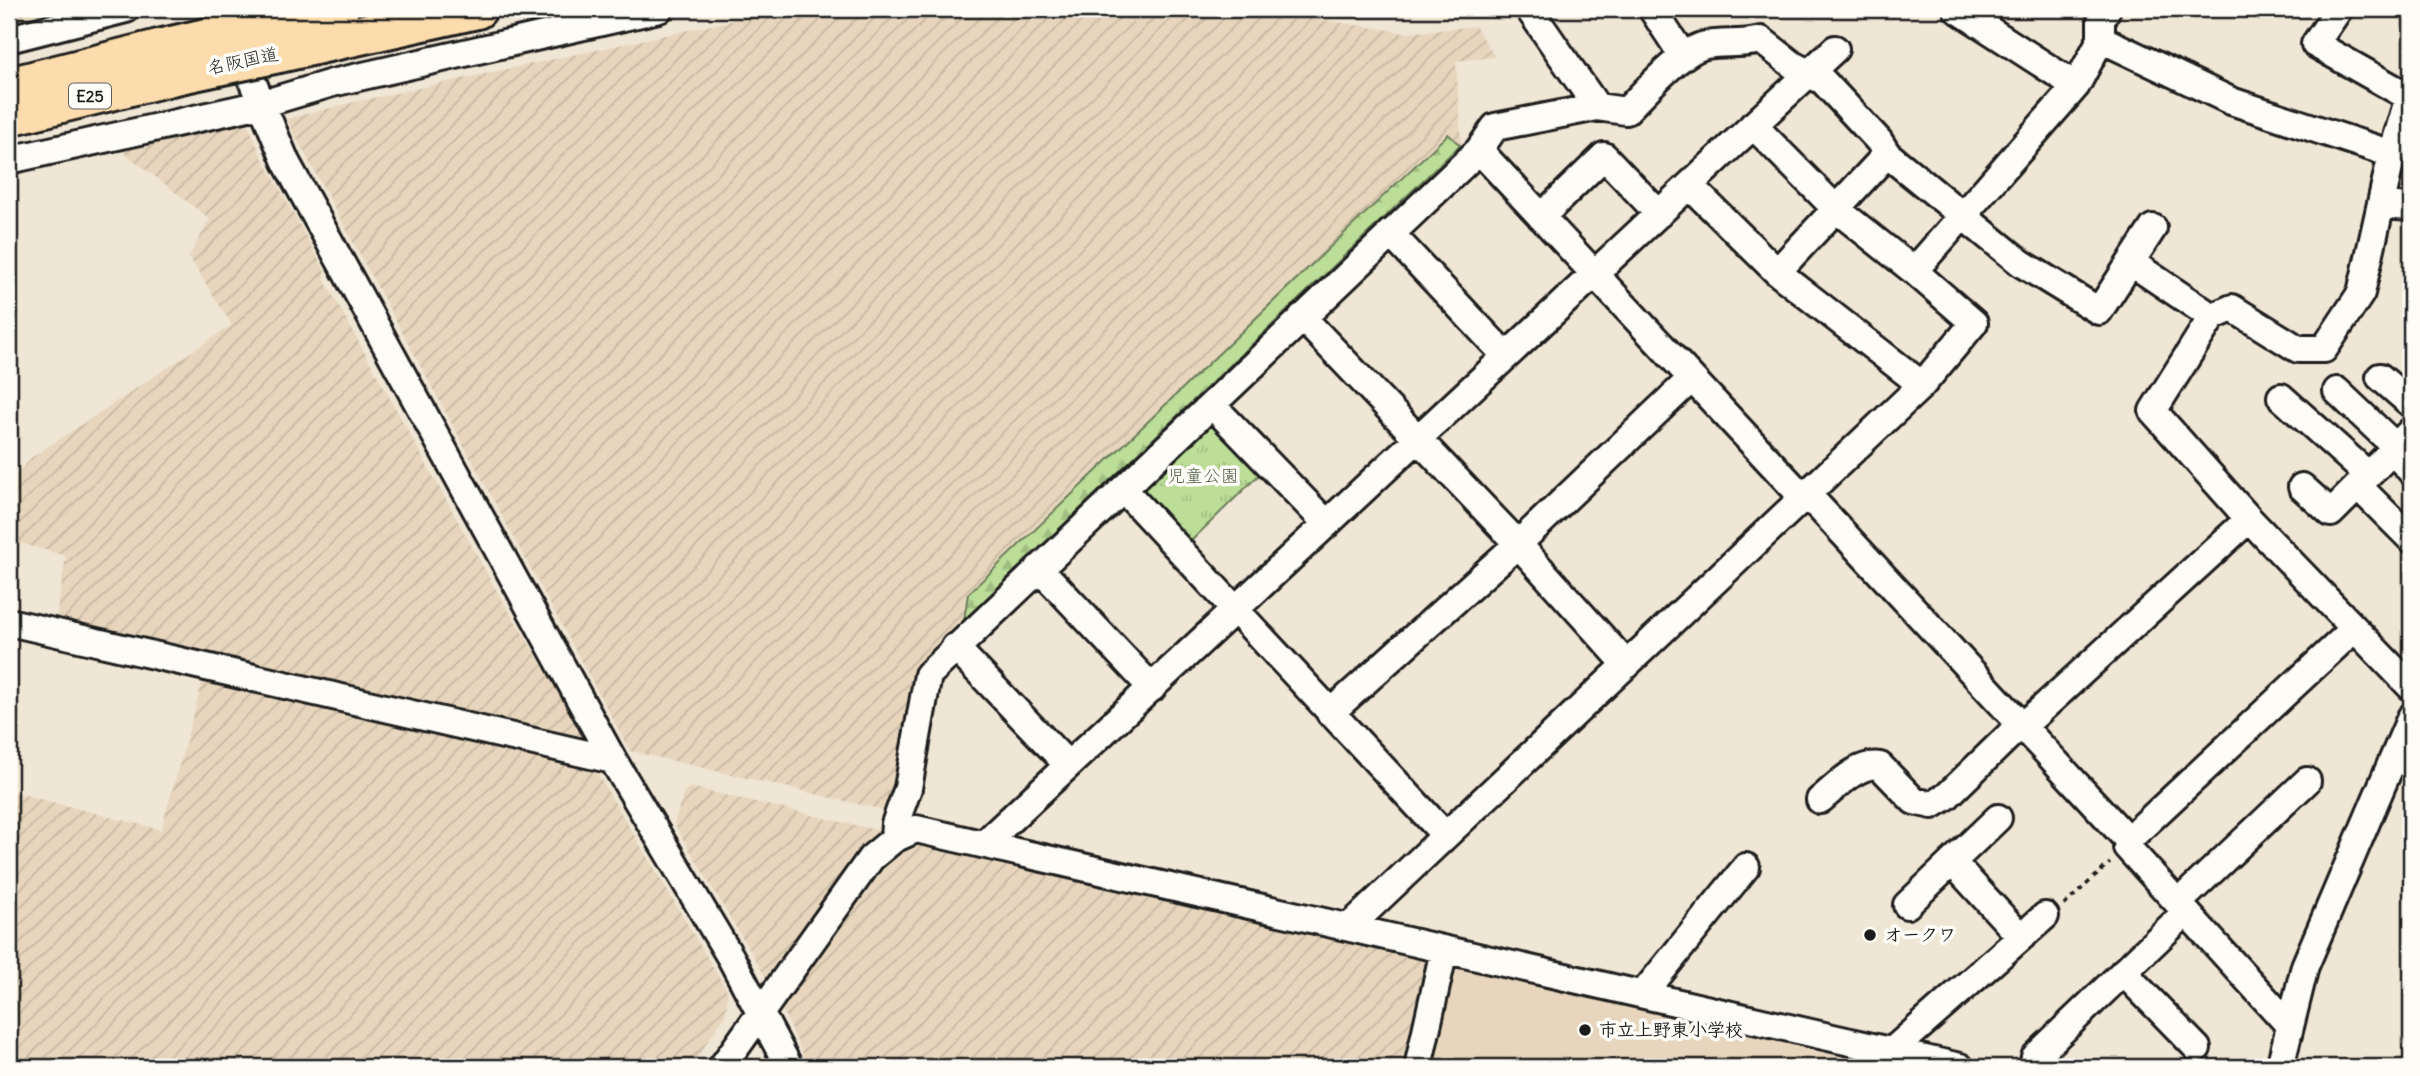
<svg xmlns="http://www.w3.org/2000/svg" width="2420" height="1076" viewBox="0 0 2420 1076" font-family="Delius,'Klee One',sans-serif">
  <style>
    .built { fill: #e7d6bd }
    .industrial { fill: url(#industrial-furrows) }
    .grass { fill: url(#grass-tufts); stroke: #6c7d5a; stroke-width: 2 }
    .forest { fill: url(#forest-firs); stroke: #6c7d5a; stroke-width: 2 }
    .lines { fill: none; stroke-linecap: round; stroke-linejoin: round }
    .minor-casing { stroke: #1c1c1c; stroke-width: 32 }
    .highway-casing { stroke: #1c1c1c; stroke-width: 44 }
    .path { stroke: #1c1c1c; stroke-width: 3.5; stroke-dasharray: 5 5; stroke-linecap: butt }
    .minor { stroke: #fdfcf7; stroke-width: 26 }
    .highway { stroke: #fcdcac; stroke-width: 38 }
    .highway-bridge-casing { stroke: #1c1c1c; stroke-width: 44; stroke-linecap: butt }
    .highway-bridge { stroke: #fcdcac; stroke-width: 38 }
    .poi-dot { fill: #1c1c1c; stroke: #fdfcf7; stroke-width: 2.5 }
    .labels { text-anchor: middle; stroke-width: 7; stroke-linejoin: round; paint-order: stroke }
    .shield { fill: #fdfcf7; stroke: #605f5e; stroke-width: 2 }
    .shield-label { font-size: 16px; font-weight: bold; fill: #1c1c1c }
    .street-label { font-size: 18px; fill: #1c1c1c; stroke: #fdfcf7 }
    .park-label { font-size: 18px; fill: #546047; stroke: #fdfcf7 }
    .poi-label { font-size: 18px; font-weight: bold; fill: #1c1c1c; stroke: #fdfcf7; text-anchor: start }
  </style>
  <defs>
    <pattern id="industrial-furrows" width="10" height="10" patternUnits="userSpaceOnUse" patternTransform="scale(1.75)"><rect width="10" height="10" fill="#e7d6bd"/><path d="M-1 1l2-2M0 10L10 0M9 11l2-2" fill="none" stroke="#c6b7a2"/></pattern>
    <pattern id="grass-tufts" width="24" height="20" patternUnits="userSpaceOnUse" patternTransform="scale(1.75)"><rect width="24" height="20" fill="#bcde98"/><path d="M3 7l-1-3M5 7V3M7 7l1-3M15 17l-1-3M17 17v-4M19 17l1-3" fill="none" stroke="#a1be82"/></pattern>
    <pattern id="forest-firs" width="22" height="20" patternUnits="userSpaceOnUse" patternTransform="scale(1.75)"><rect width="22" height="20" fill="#bcde98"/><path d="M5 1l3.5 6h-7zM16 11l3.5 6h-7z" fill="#a1be82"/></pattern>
  </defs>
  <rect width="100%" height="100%" fill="#f0e6d5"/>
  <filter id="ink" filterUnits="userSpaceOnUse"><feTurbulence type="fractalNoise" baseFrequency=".0143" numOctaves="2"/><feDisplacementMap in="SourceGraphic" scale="14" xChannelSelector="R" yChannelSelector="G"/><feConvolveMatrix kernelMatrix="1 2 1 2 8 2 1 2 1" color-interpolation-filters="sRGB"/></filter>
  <g filter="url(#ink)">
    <path class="built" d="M 1456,966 L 1897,1067 L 1428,1067 L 1448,974 Z"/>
    <path class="industrial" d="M 9,9 L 75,9 L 9,25 Z
      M 786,9 L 1252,9 L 1408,33 L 1475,26 L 1495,57 L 1456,61 L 1462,152 L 922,671 L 892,812 L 630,751 L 286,119 L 355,102 Z
      M 246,119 L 261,155 L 324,269 L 325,281 L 495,588 L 588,740 L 586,745 L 56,622 L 66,556 L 9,540 L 9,484 L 31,458 L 232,325 L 189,257 L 210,219 L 115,146 Z
      M 205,673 L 591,763 L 728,992 L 726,1014 L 691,1067 L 9,1067 L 9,791 L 161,830 Z
      M 690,787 L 1431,958 L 1407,1067 L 809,1067 L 770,984 L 674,824 L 684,792 Z"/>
    <path class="grass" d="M 1206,419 L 1266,468 L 1187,545 L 1138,493 Z"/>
    <path class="forest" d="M 1448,134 L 1460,145 L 964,620 L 968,594 Z"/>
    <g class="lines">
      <defs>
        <path id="minor" d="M 222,9 L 286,162 L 613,760 L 731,958 L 789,1067
          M 1529,9 L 1597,107
          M 1652,9 L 1683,56
          M 1957,9 L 2076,86
          M 2339,9 L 2315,44 L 2409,97 L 2392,154
          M 9,39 L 126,9
          M 2101,39 L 2101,19 L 2107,9
          M 1753,125 L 1836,209 L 1914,271
          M 1479,150 L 1798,492 L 1818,506 L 2128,840 L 2127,847 L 2289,1025
          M 9,160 L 262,104 L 332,83 L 659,9
          M 1690,186 L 1777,272 L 1922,385
          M 2382,205 L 2411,207
          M 1541,217 L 1604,156 L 1659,214
          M 1390,233 L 1506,356
          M 2132,263 L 2212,317 L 2153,411 L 2249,519 L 2411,687
          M 1777,272 L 1887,154
          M 1302,317 L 1518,544 L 1627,665
          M 2380,377 L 2411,404
          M 2337,391 L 2396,447
          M 2281,397 L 2367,474
          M 1212,405 L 1327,524
          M 2393,451 L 2411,471
          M 2358,486 L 2411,431
          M 2302,487 L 2331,513 L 2358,486 L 2411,539
          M 1123,489 L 1445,835
          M 1039,568 L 1152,688
          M 9,622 L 613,760
          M 955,647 L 1068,765
          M 1330,713 L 1518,544 L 1691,379
          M 2022,727 L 2249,519
          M 1820,800 C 1836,787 1858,762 1880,766 L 1914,801 L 1932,805 L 1947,796 L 2020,725
          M 894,839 L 895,824 L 908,788 L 928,675 L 1479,150 L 1495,127 L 1597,107 L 1626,111 C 1645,92 1681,50 1706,45 C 1724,42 1742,45 1761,40 L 1793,65 L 1823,81 L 1879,141 L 1887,154 L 2021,263 L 2099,311 L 2153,228
          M 2128,840 L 2354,629
          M 985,843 L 1835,49
          M 1952,862 L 2021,937
          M 2178,903 L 2307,781
          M 1907,905 L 1998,818
          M 1349,927 L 1922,385 L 1974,323 L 1914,271 L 2076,86 L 2101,39 L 2231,101 L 2392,154 L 2361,293 L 2324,349 L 2298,349 L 2232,308 L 2212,317
          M 2123,972 L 2197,1048
          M 1643,994 L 1746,867
          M 1891,1052 L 2045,916
          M 722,1067 L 871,858 L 894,839 L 916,829 L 1960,1067
          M 1418,1067 L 1444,950
          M 2033,1067 L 2035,1057 L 2184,914
          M 2280,1067 L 2305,966 L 2411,717"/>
        <path id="highway" d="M 266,24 L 339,9
          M 279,53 L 477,9
          M 9,87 L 159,49
          M 9,116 L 171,76"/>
      </defs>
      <use href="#minor" class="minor-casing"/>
      <use href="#highway" class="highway-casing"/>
      <path class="path" d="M 2064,905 L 2110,863"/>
      <use href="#minor" class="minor"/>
      <use href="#highway" class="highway"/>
      <defs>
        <path id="highway-bridge" d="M 159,49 L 266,24
          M 171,76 L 279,53"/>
      </defs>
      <use href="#highway-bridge" class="highway-bridge-casing"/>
      <use href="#highway-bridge" class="highway-bridge"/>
    </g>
  </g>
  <g class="poi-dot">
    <circle cx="1870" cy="935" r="7"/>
    <circle cx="1585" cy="1030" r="7"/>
  </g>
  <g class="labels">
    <rect class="shield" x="69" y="83.5" width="42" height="25" rx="5"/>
    <g class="shield-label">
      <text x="90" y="102">E25</text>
    </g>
    <g class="street-label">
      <text transform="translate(243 61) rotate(-12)" y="6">名阪国道</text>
    </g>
    <g class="park-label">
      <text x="1203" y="482">児童公園</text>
    </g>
    <g class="poi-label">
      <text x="1884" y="941">オークワ</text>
      <text x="1599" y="1036">市立上野東小学校</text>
    </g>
  </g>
  <rect width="2420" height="1076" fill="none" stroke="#fdfcf7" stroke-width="35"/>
  <rect x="18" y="18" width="2385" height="1041" fill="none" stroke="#1c1c1c" stroke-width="2.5" filter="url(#ink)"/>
</svg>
